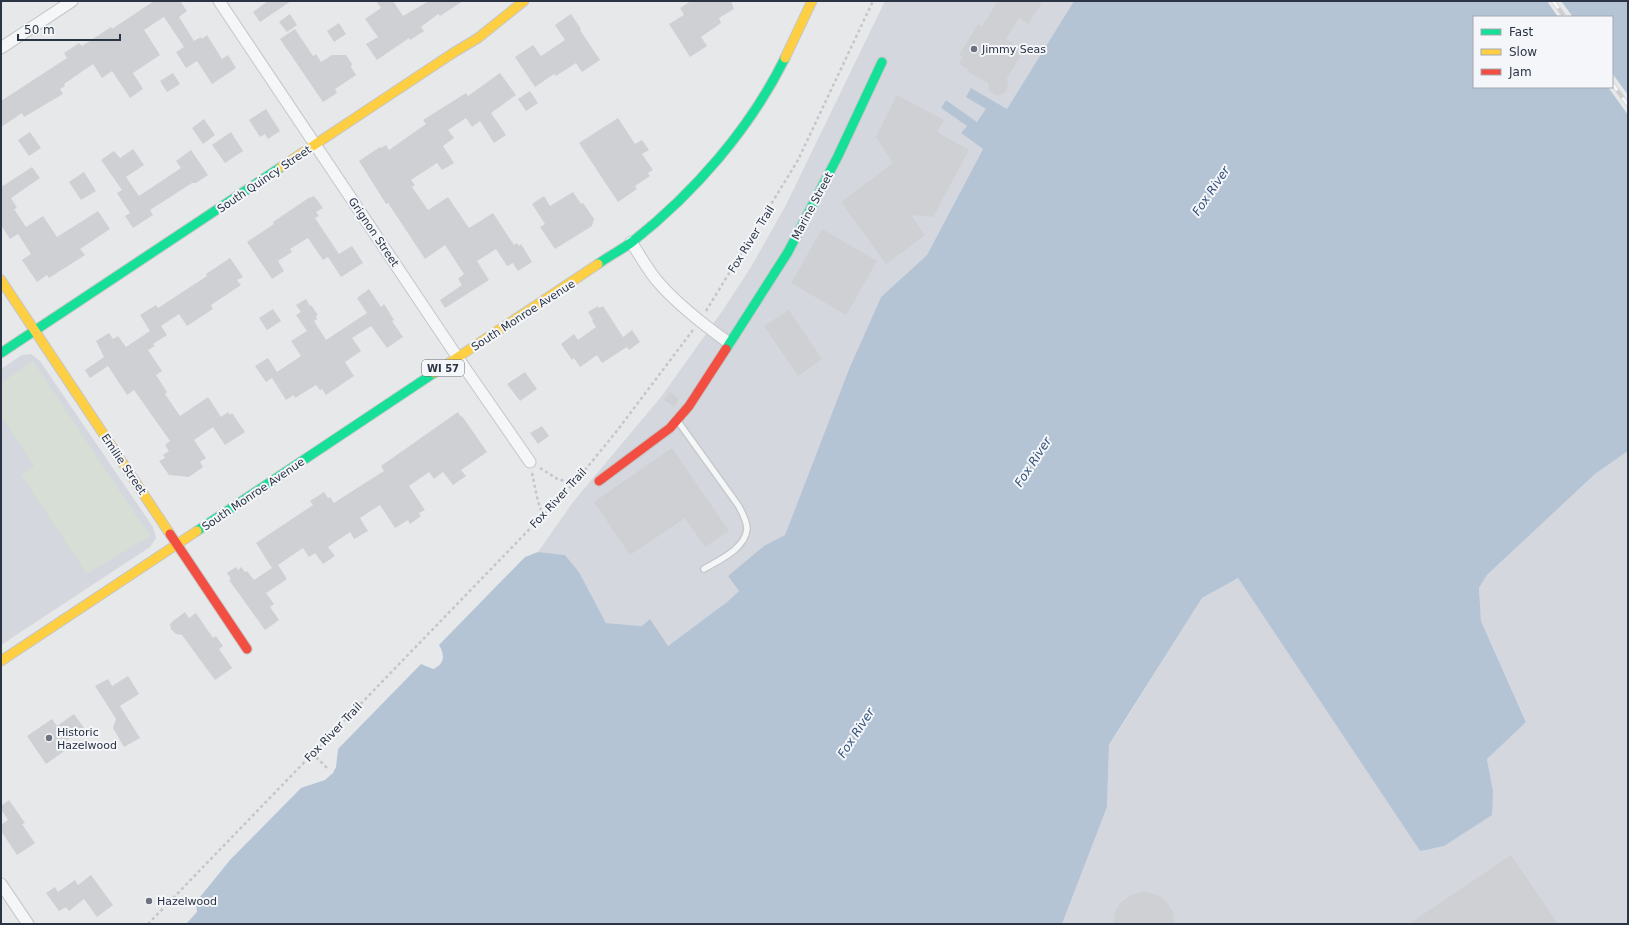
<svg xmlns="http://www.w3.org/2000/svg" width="1629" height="925" viewBox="0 0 1629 925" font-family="'DejaVu Sans',sans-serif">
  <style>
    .built { fill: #d4d7dd }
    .green { fill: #d6ded6 }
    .water { fill: #b4c4d5; fill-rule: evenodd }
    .pier { fill: #e6e8ea }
    .building { fill: #ced0d3 }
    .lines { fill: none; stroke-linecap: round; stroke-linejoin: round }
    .lane-casing { stroke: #c4c6c8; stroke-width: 8 }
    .street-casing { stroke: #c4c6c8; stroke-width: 13 }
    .fast-casing { stroke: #c4c6c8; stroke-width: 11 }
    .slow-casing { stroke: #c4c6c8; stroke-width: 11 }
    .jam-casing { stroke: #c4c6c8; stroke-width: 11 }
    .path { stroke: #c5c6ca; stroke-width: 2.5; stroke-dasharray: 3 3; stroke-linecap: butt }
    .lane { stroke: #f5f6f7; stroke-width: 5.5 }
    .street { stroke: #f5f6f7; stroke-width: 11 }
    .fast { stroke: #16e098; stroke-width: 9 }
    .slow { stroke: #ffcf43; stroke-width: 9 }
    .jam { stroke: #f24e42; stroke-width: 9 }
    .rail-casing { stroke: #cecfd2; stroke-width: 4.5 }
    .rail { stroke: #f4f6f9; stroke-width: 3; stroke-dasharray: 9; stroke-linecap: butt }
    .poi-dot { fill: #6c737f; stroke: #f4f6f9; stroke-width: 1.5 }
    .labels { text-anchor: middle; stroke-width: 4; stroke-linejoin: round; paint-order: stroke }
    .shield { fill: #f4f6f9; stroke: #676e7b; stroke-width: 1 }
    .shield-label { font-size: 10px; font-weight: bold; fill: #2b3445 }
    .poi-label { font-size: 11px; fill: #2b3445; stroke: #f4f6f9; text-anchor: start }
    .street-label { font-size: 11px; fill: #2b3445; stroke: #f4f6f9 }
    .water-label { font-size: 12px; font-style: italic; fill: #34527a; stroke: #f4f6f9 }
  </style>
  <rect width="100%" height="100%" fill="#e6e8ea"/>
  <path class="built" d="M 885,1 L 1074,1 L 1007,110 L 971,88 L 987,109 L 977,122 L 946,100 L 941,108 L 967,126 L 961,133 L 983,149 L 927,255 L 881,297 L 849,369 L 785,535 L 728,576 L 739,591 L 727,602 L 668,646 L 642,626 L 606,623 L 579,572 L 565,555 L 538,552 L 573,502 L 661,397 L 723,310 L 751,267 L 786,205 Z
    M 31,354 L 40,361 L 153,527 L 156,538 L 150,547 L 1,645 L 1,369 L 22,355 Z
    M 1628,451 L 1628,924 L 1062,924 L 1107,807 L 1109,746 L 1202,598 L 1238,578 L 1420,851 L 1493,791 L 1487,759 L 1526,721 L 1481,621 L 1479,588 L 1487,575 L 1595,474 Z"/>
  <path class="green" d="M 33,361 L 150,536 L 87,574 L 21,475 L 34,466 L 3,419 L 1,419 L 1,383 Z"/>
  <path class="water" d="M 1074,1 L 1628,1 L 1628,451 L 1595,474 L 1487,575 L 1479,588 L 1481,621 L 1526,722 L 1487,759 L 1493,791 L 1492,815 L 1444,846 L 1420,851 L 1238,578 L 1202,598 L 1109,745 L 1107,807 L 1062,924 L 186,924 L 197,912 L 196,902 L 230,860 L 301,788 L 325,780 L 333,773 L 336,767 L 338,749 L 421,664 L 433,669 C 445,664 445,655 439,645 L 525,557 L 538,552 L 565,555 L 579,572 L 606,623 L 642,626 L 650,619 L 668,646 L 727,602 L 739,591 L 728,576 L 764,546 L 785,535 L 849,369 L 881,297 L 927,255 L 983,149 L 961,133 L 967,126 L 941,108 L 946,100 L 977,122 L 986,109 L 966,97 L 971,88 L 1007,109 ZM 1474,17 L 1612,17 L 1612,87 L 1474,87 Z"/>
  <path class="pier" d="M 1547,1 L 1561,1 L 1573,17 L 1558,17 Z
    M 1612,73 L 1628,95 L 1628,115 L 1608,87 L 1612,87 Z"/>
  <path class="building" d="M 154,1 L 180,1 L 187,11 L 179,17 L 194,41 L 201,37 L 202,39 L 207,35 L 222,59 L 228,55 L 236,68 L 212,84 L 197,61 L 186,68 L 176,52 L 184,47 L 164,17 L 144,30 L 160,55 L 133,73 L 143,89 L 130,98 L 112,71 L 102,78 L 93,64 L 64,84 L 65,86 L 60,89 L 63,94 L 24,117 L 22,113 L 1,127 L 1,101 L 67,58 L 64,53 L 79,43 L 82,46 L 111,27 L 112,29 Z
    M 268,1 L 291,1 L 260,22 L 253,12 Z
    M 376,1 L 393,1 L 403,16 L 429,1 L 463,1 L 440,16 L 438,14 L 421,27 L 424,31 L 410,40 L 409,38 L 377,60 L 366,44 L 378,37 L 365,19 L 381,8 Z
    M 691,1 L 731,1 L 734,9 L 719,18 L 721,23 L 701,37 L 707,46 L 690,57 L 669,24 L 684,15 L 680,8 Z
    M 998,1 L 1043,1 L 1028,24 L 1019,18 L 1006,39 L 1024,50 L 1007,78 L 1008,87 L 1004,94 L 996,95 L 989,91 L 988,83 L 967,71 L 968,69 L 959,64 L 963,57 L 959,55 L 978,24 L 982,26 Z
    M 290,14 L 297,25 L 287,32 L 279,22 Z
    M 571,14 L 581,29 L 580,30 L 600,60 L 582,72 L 576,63 L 556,76 L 554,74 L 535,87 L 515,57 L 533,45 L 541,56 L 565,40 L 555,25 Z
    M 339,23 L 346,34 L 334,42 L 327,31 Z
    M 295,29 L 313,56 L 316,54 L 321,62 L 332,55 L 346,55 L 352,64 L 351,67 L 356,75 L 335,89 L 337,93 L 323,102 L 280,39 Z
    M 173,73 L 180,84 L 167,92 L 160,81 Z
    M 500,73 L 516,95 L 491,113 L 506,135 L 494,143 L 480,121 L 472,127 L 466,118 L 448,130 L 454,138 L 443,146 L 454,163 L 442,170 L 437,163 L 411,180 L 415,185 L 412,187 L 428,210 L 448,197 L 469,228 L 493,213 L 514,245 L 517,243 L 519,246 L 521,244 L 532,262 L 518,271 L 513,263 L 507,266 L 496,249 L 477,261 L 489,280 L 445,308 L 440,300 L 462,285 L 458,279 L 464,274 L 445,245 L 425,259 L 388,203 L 386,204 L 359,161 L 380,147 L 381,148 L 386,145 L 389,150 L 426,124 L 423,120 L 466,93 L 468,96 Z
    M 530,91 L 538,103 L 526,111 L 518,99 Z
    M 897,95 L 944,120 L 937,132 L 969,150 L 933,217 L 911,215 L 925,235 L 886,264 L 841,202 L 893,163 L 876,137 Z
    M 266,109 L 280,131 L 268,139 L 265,134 L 260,137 L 249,120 Z
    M 618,118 L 635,144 L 642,140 L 649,150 L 642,154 L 653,170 L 648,173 L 650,176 L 635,186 L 637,189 L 618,202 L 579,143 Z
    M 204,119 L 215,135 L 203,144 L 192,128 Z
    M 30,132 L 41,148 L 29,156 L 18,140 Z
    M 231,132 L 243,151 L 225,163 L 212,145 Z
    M 133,149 L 144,165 L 126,177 L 139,196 L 181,168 L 176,161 L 191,150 L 208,175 L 196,183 L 192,183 L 150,210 L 153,215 L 133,228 L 125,216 L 130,213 L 117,193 L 122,190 L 101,160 L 114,151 L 120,158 Z
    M 32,167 L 40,178 L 11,198 L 17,208 L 14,209 L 26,227 L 43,216 L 57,237 L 98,211 L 110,229 L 80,249 L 85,255 L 49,278 L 47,275 L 37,282 L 22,260 L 31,254 L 18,234 L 10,239 L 1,225 L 1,183 L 3,186 Z
    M 84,172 L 96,191 L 81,200 L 69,182 Z
    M 573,192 L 581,204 L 583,203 L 594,219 L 592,226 L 555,249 L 540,227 L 545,224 L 532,204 L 544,196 L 550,206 Z
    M 314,196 L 323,208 L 316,212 L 319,216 L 315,218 L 339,254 L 352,246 L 363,263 L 341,277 L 328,257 L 323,260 L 308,238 L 290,249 L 292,252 L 278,261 L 284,271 L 272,279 L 247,242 L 274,224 L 273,222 L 310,197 L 310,198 Z
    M 822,229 L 877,261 L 846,315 L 791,283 Z
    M 230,258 L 243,277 L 237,280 L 241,285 L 211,305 L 213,309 L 187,326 L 179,314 L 161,326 L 167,335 L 153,344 L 155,346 L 148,350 L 162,371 L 156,375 L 167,392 L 165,394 L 180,416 L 208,397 L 221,417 L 228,412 L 230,415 L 232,413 L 245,432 L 225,445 L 213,427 L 194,440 L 206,458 L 200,462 L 203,467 L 189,477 L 169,475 L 159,461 L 165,458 L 163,455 L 169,451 L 165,445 L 170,441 L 134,390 L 127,395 L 108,366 L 90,378 L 85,370 L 104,357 L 96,341 L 109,333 L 113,339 L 118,336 L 126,347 L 150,331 L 140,315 L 156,305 L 158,308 L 207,276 L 206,274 Z
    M 369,289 L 381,307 L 384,304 L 394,320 L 392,321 L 403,337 L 387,348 L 371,326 L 352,338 L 361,351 L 345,362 L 354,376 L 326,395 L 322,389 L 320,390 L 316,385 L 295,398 L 294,395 L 286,400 L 272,378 L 266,382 L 255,366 L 268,358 L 277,372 L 301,356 L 291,341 L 307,331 L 296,315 L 301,312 L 296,305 L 306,299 L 310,306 L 311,305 L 318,315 L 316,316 L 317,319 L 314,321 L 326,340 L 367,313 L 357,298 Z
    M 598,306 L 599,308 L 603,306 L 623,337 L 632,330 L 640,342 L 629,350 L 627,347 L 602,363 L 597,355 L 580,367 L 574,358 L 572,360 L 561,344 L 574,334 L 578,340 L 596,327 L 592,321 L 593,320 L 588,312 Z
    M 273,309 L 281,321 L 267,330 L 259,318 Z
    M 789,310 L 822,359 L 798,376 L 764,326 Z
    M 525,372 L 537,389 L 520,401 L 507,384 Z
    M 670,392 L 679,399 L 674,407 L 664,400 Z
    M 458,412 L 461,417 L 462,416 L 487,452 L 461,470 L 466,476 L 453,485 L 443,472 L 434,479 L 429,472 L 409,486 L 425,510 L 419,513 L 421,516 L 410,524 L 408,520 L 395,528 L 380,505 L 360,518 L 368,531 L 354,539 L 350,532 L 328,547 L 335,556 L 323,564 L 315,553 L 309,557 L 303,548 L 278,565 L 287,579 L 266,593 L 274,604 L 270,607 L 279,620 L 265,630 L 229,580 L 231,579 L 227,573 L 236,567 L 238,570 L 241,567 L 245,572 L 247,571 L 254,580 L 272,568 L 256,543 L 313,505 L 310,501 L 324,492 L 328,498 L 330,497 L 334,503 L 354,490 L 384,471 L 381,466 Z
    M 542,426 L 549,436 L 538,444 L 530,433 Z
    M 672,448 L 729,531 L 705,547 L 685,518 L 630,555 L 594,502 Z
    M 185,612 L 189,618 L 196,613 L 213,638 L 216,636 L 223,646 L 219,649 L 232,668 L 215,680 L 182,635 L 176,634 L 171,629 L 170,624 L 173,621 Z
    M 128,676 L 139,694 L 120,706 L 140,738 L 124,747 L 113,728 L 116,719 L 95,686 L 108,679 L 112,686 Z
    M 74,714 L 84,728 L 66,741 L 70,747 L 46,764 L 27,736 L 52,719 L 57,726 Z
    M 9,800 L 25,823 L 22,824 L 35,843 L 17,855 L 1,831 L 1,825 L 8,820 L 1,809 L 1,806 Z
    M 1511,855 L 1558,924 L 1409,924 Z
    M 91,875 L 113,905 L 97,917 L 84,899 L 69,911 L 66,907 L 59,911 L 46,893 L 55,887 L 58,892 L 75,880 L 78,885 Z
    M 1144,892 L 1157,895 L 1166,901 L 1173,912 L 1175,924 L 1113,924 L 1115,912 L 1120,903 L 1131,895 Z"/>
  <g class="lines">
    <defs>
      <path id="lane" d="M 677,420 L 738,505 C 742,512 747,521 747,529 C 745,549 719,560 704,569"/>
      <path id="street" d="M 219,1 L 458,358 L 530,462
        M 1,48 L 72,1
        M 631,242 C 640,255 648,271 659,283 C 679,306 704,325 729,343
        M 1,884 L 28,924"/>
      <path id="fast" d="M 598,264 C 609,256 621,250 632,242 C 694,193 750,129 785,58
        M 726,349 L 788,252 L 838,156 L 882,62
        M 1,353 L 281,167
        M 197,531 L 434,373"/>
      <path id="slow" d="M 785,58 L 812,1
        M 281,167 L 453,53 L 478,38 L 524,1
        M 1,280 L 170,534
        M 434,373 L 598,264
        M 1,661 L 197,531"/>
      <path id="jam" d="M 599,481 L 670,428 L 689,406 L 726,349
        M 170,534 L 247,649"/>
    </defs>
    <use href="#lane" class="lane-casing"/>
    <use href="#street" class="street-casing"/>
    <use href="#fast" class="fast-casing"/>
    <use href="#slow" class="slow-casing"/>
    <use href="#jam" class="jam-casing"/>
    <path class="path" d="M 706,311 L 798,160 L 873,1
      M 540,468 L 559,480 L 575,481
      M 532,473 L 538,502 L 543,515
      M 312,753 L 328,769
      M 148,924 L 576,481 L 616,432 L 693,330"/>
    <use href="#lane" class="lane"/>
    <use href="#street" class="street"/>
    <use href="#fast" class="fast"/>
    <use href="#slow" class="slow"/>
    <use href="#jam" class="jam"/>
    <defs>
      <path id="rail" d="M 1553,1 L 1565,17
        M 1612,83 L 1628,105"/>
    </defs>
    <use href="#rail" class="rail-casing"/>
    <use href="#rail" class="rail"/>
  </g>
  <g class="poi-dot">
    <circle cx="974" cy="49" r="4"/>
    <circle cx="49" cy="738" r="4"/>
    <circle cx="149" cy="901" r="4"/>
  </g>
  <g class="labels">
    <rect class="shield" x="422" y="360" width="42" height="16" rx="3"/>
    <g class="shield-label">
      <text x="443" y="372">WI 57</text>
    </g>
    <g class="poi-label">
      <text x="982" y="53">Jimmy Seas</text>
      <text x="57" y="736">Historic<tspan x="57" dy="13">Hazelwood</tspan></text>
      <text x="157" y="905">Hazelwood</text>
    </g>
    <g class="street-label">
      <text transform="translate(264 179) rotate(-34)" y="4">South Quincy Street</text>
      <text transform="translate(812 206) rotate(-62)" y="4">Marine Street</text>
      <text transform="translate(374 232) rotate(56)" y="4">Grignon Street</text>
      <text transform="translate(751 239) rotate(-58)" y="4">Fox River Trail</text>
      <text transform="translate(523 315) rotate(-33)" y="4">South Monroe Avenue</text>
      <text transform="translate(124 464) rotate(56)" y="4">Emilie Street</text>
      <text transform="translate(253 494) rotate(-34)" y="4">South Monroe Avenue</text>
      <text transform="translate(558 498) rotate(-47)" y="4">Fox River Trail</text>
      <text transform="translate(333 732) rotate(-46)" y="4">Fox River Trail</text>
    </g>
    <g class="water-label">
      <text transform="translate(1211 191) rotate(-56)" y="4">Fox River</text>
      <text transform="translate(1033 462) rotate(-57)" y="4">Fox River</text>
      <text transform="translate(856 733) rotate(-57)" y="4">Fox River</text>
    </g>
  </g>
  <rect width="1629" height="925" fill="none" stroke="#2b3445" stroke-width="4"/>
  <rect x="1473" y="16" width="140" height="72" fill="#f4f6f9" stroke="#a4a8b1"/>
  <rect x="1481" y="29" width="20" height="6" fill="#16e098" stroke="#a4a8b1"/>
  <text x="1509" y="36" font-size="12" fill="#2b3445">Fast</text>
  <rect x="1481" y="49" width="20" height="6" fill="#ffcf43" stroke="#a4a8b1"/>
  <text x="1509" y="56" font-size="12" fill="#2b3445">Slow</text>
  <rect x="1481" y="69" width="20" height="6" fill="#f24e42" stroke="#a4a8b1"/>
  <text x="1509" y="76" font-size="12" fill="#2b3445">Jam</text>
  <path d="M18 34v6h102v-6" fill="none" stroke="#2b3445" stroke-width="2"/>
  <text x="24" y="34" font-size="12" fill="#2b3445" stroke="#f4f6f9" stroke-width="3" paint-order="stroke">50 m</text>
</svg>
